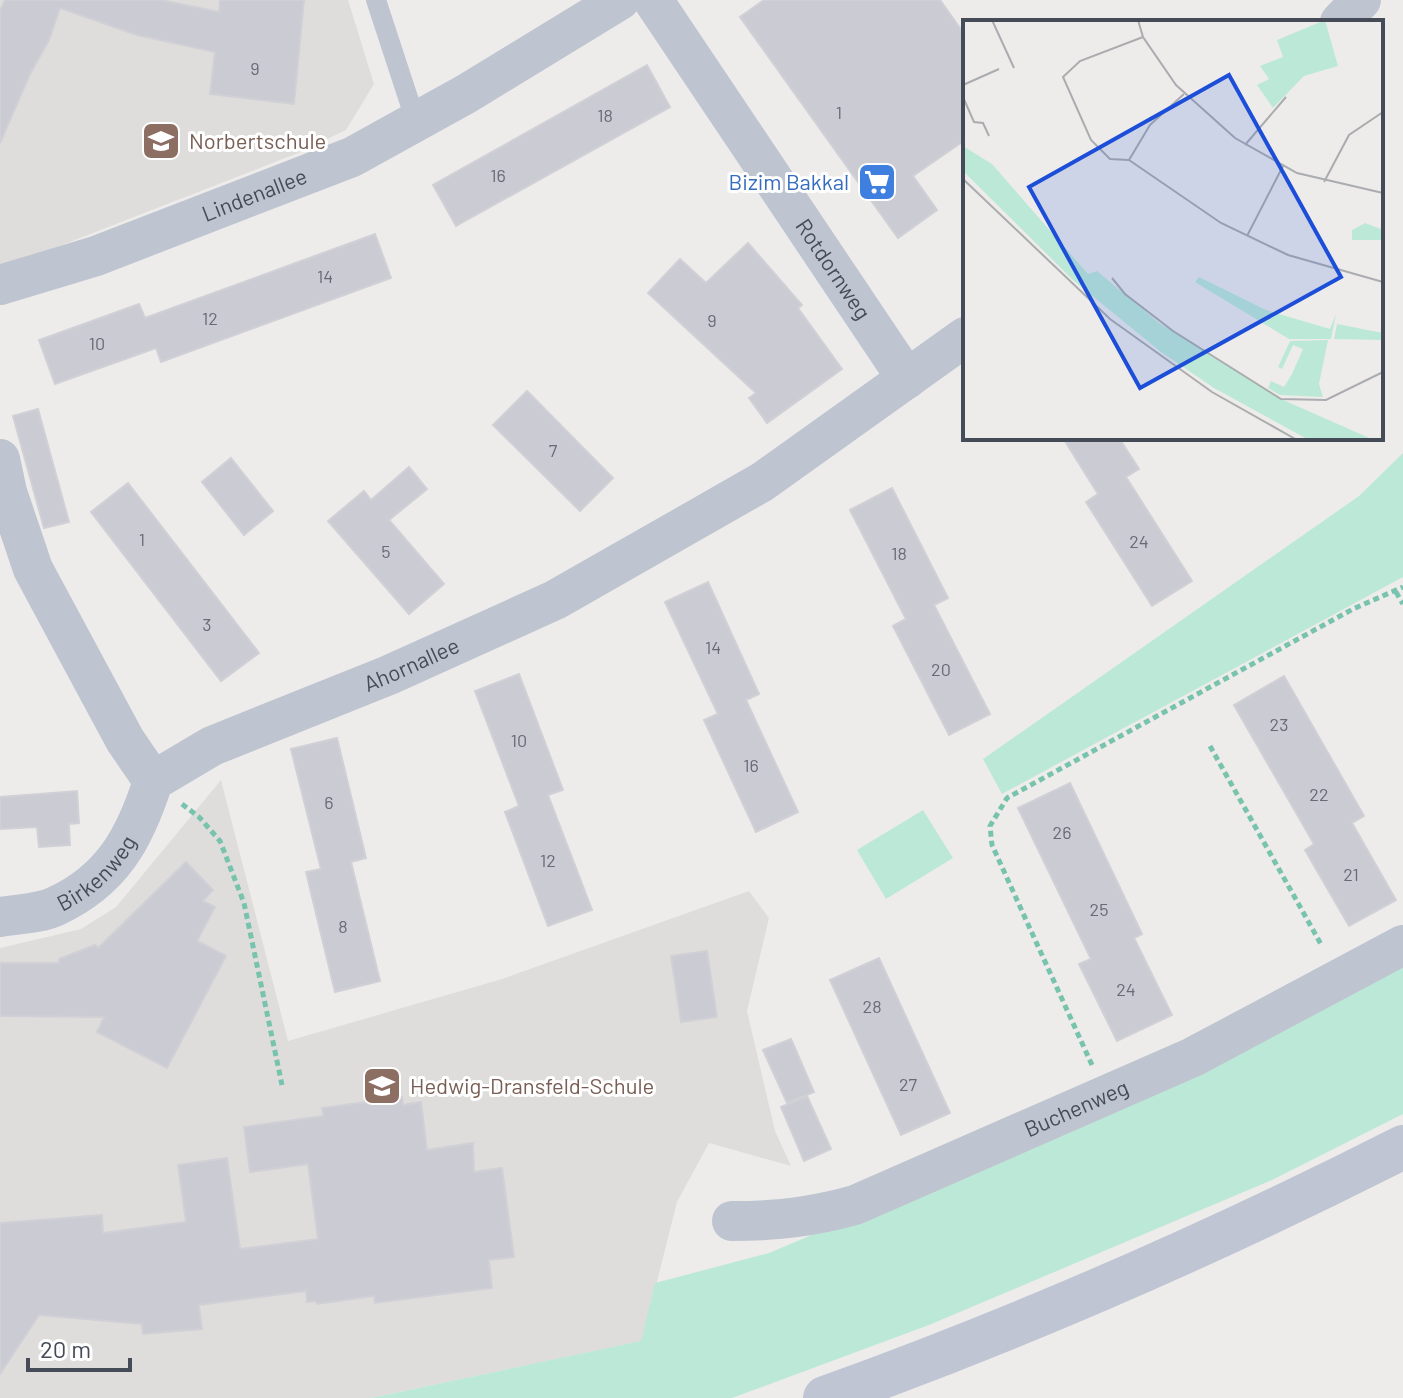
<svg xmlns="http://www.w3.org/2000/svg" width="1403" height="1398" viewBox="0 0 1403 1398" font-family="Barlow,sans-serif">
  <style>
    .education { fill: #dfdddc }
    .green { fill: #bce9d7 }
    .building { fill: #cbccd3; stroke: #d0d0d6; stroke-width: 2 }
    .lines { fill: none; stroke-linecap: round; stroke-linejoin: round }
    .path { stroke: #78c3ad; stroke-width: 5; stroke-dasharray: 6 4; stroke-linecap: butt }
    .service { stroke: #bfc5d0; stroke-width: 20 }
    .minor { stroke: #bfc5d0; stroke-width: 40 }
    .secondary { stroke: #bfc5d3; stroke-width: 44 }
    .labels { text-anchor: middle; stroke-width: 6; stroke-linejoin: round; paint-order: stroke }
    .number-label { font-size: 18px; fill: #666b76 }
    .education-label { font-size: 22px; fill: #785e54; stroke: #fff; text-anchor: start }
    .shop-label { font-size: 22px; fill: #366cbe; stroke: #fff; text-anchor: end }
    .street-label { font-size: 22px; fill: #454b57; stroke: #fff }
    .inset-road { fill: none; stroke: #aaacb0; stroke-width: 2 }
    .view { fill: #1d4ed8; fill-opacity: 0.15; stroke: #1d4ed8; stroke-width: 4 }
    .inset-edge { fill: none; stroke: #454b57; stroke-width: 4 }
  </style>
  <rect width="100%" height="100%" fill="#eeeceb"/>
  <path class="education" d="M 0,0 L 348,0 L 374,84 L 346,130 L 298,153 L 21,261 L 0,267 Z
    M 221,780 L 288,1041 L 502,979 L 749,891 L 769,918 L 747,1011 L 775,1131 L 791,1166 L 709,1143 L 677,1202 L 642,1341 L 371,1398 L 0,1398 L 0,948 L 81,929 L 116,907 Z"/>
  <path class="green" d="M 1403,453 L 1403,577 L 1002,794 L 983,759 L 1359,496 Z
    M 923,810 L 953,858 L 886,899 L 857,850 Z
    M 1403,945 L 1403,1114 L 1272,1180 L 929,1325 L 732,1398 L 371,1398 L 641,1341 L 655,1283 L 769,1253 L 1114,1107 Z"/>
  <path class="building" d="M 5,0 L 161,0 L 219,12 L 220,0 L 304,0 L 294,104 L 210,94 L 215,52 L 137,35 L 60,8 L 49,40 L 30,74 L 0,143 L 0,11 Z
    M 764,0 L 940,0 L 965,35 L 965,140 L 913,176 L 937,210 L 898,238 L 740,17 Z
    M 647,65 L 670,107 L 456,226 L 433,185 Z
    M 375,234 L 391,278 L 161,362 L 156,348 L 55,384 L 39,340 L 139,304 L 145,318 Z
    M 748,243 L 802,305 L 798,308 L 842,369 L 767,423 L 749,398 L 756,393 L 648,293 L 680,259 L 706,283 Z
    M 527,391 L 613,478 L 580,511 L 493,425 Z
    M 38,409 L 69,522 L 44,528 L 13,416 Z
    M 1063,438 L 1119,438 L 1139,469 L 1126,477 L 1192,581 L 1152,606 L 1086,502 L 1098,494 Z
    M 231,458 L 273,511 L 244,535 L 202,482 Z
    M 409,467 L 427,489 L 389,520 L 444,584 L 409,614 L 328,521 L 364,491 L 371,500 Z
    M 128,483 L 259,653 L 221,681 L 91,512 Z
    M 892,488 L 948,598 L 934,605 L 990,714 L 949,735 L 893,626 L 906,619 L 850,510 Z
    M 708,582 L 759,694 L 746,700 L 798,812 L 756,832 L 704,720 L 718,714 L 665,602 Z
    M 519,674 L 563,790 L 548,795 L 592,910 L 548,926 L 505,812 L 519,806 L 475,691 Z
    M 1284,676 L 1364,816 L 1352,823 L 1396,900 L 1349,926 L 1305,850 L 1314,844 L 1234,705 Z
    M 337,738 L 366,858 L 351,862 L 380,981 L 335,992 L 306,872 L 321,869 L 291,749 Z
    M 1070,783 L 1142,934 L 1134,938 L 1172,1015 L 1117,1041 L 1079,964 L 1091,959 L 1018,808 Z
    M 77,791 L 79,823 L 69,824 L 70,845 L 39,847 L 37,827 L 0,829 L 0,797 Z
    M 186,862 L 213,890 L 203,901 L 215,907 L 197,941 L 226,956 L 167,1068 L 97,1032 L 104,1017 L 0,1016 L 0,963 L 59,963 L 59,959 L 95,945 L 98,948 Z
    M 707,951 L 717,1017 L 681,1022 L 671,956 Z
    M 879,958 L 950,1113 L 901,1135 L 830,980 Z
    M 791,1039 L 814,1092 L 787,1103 L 763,1050 Z
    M 807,1096 L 831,1149 L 804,1161 L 781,1107 Z
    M 402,1097 L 403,1105 L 421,1102 L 427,1150 L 473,1143 L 474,1172 L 502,1168 L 514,1257 L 489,1260 L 492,1288 L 375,1303 L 374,1296 L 317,1304 L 316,1301 L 307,1302 L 306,1291 L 199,1305 L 202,1329 L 143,1334 L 142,1324 L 39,1315 L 0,1374 L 0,1223 L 102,1215 L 103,1233 L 186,1222 L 178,1165 L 227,1158 L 240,1249 L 318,1239 L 308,1164 L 250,1172 L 244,1127 L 323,1116 L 322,1108 Z"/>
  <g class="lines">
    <path class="path" d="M 1396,592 L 1403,604
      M 1210,746 L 1322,946
      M 182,804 L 199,817 L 220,841 L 244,903 L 282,1085
      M 1092,1065 L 992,845 L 990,826 L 1007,798 L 1353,609 L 1403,587"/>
    <path class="service" d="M 376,0 L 416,122"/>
    <g class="minor">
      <path id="s1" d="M 653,0 L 907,379"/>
      <path d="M 1340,22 L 1361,0"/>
      <path id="s2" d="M 0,285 L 96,256 L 352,157 L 466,94 L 620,0"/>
      <path d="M 0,459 L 7,492 L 33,569 L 125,740 L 153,781"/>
      <path id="s3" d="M 153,781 L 212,746 L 389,675 L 555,600 L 762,482 L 965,337"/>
      <path id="s4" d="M 0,917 C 17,914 40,914 56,906 C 112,880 135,838 153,781"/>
      <path id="s5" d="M 732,1221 C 777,1221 811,1217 855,1205 L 1193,1057 L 1403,945"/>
    </g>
    <path class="secondary" d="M 825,1398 C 1022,1327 1216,1242 1403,1147"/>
  </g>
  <defs>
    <symbol id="school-square" viewBox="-11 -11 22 22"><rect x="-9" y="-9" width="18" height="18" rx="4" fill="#8d6e63" stroke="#fff"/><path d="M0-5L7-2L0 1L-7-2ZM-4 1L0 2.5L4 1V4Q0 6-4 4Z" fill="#fff"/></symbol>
    <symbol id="supermarket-square" viewBox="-11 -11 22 22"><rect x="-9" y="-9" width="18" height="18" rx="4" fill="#3f7fe0" stroke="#fff"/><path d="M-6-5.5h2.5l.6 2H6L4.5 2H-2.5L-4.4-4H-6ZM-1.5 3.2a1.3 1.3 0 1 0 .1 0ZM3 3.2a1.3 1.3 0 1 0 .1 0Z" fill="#fff"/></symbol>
  </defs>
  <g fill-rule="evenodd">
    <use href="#school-square" x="139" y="119" width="44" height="44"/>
    <use href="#supermarket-square" x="855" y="160" width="44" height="44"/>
    <use href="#school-square" x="360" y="1064" width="44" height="44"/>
  </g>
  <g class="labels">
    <g class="number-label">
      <text x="255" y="75">9</text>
      <text x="839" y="119">1</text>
      <text x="605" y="122">18</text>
      <text x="498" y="182">16</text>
      <text x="325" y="283">14</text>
      <text x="210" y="325">12</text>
      <text x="712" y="327">9</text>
      <text x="97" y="350">10</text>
      <text x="553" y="457">7</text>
      <text x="142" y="546">1</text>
      <text x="1139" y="548">24</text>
      <text x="386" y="558">5</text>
      <text x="899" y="560">18</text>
      <text x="207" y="631">3</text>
      <text x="713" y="654">14</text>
      <text x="941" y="676">20</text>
      <text x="1279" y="731">23</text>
      <text x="519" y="747">10</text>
      <text x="751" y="772">16</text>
      <text x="1319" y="801">22</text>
      <text x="329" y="809">6</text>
      <text x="1062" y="839">26</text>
      <text x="548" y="867">12</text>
      <text x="1351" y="881">21</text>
      <text x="1099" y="916">25</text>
      <text x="343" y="933">8</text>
      <text x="1126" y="996">24</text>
      <text x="872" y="1013">28</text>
      <text x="908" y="1091">27</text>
    </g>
    <g class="education-label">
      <text x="189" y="149">Norbertschule</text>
      <text x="410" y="1094">Hedwig-Dransfeld-Schule</text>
    </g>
    <g class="shop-label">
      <text x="849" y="190">Bizim Bakkal</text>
    </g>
    <g class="street-label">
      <text dy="8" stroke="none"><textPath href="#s2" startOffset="270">Lindenallee</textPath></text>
      <text dy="8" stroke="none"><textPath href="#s1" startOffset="324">Rotdornweg</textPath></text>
      <text dy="8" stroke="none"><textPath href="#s3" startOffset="284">Ahornallee</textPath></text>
      <text dy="8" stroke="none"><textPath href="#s4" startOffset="110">Birkenweg</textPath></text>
      <text dy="8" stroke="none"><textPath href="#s5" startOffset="366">Buchenweg</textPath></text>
    </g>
  </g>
  <g transform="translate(963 20)">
    <rect width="420" height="420" fill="#eeeceb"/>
    <path d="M 362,0 L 375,46 L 341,56 L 310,88 L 294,65 L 306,59 L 297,46 L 320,37 L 314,20 ZM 0,126 L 29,144 L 125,254 L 134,251 L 196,303 L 318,379 L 411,420 L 346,420 L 251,368 L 198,332 L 110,260 L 0,151 ZM 402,203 L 418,209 L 420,220 L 389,220 L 389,210 ZM 236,257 L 303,290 L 367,309 L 373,294 L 368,319 L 326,319 L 232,262 ZM 374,304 L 420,313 L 420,320 L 371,319 ZM 365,320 L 356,364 L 360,377 L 317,375 L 305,368 L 308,361 L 321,367 L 329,354 L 340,329 L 330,325 L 319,349 L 315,347 L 327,321 Z" fill="#bce9d7"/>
    <path class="inset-road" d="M 29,0 L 51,48M 175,0 L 180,17 L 213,65 L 272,118 L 334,153 L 420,173M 0,65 L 36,49M 0,77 L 11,102 L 20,103 L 26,116M 282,125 L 323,77M 166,140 L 258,203 L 325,235 L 420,262M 166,140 L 147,139 L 128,120 L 100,57 L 117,41 L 180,17M 166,140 L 187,105 L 221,74M 0,159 L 147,299 L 249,372 L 334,420M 361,162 L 386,115 L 420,92M 284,216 L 320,146M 149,258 L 162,274 L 210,311 L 318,379 L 363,380 L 420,352"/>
    <path class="view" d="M 266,55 L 378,257 L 177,368 L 66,167 Z"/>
    <rect width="420" height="420" class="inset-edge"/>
  </g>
  <path d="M28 1358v12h102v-12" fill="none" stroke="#454b57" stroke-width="4"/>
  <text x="40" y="1358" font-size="24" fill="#454b57" stroke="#ffffff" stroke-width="6" paint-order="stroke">20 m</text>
</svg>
